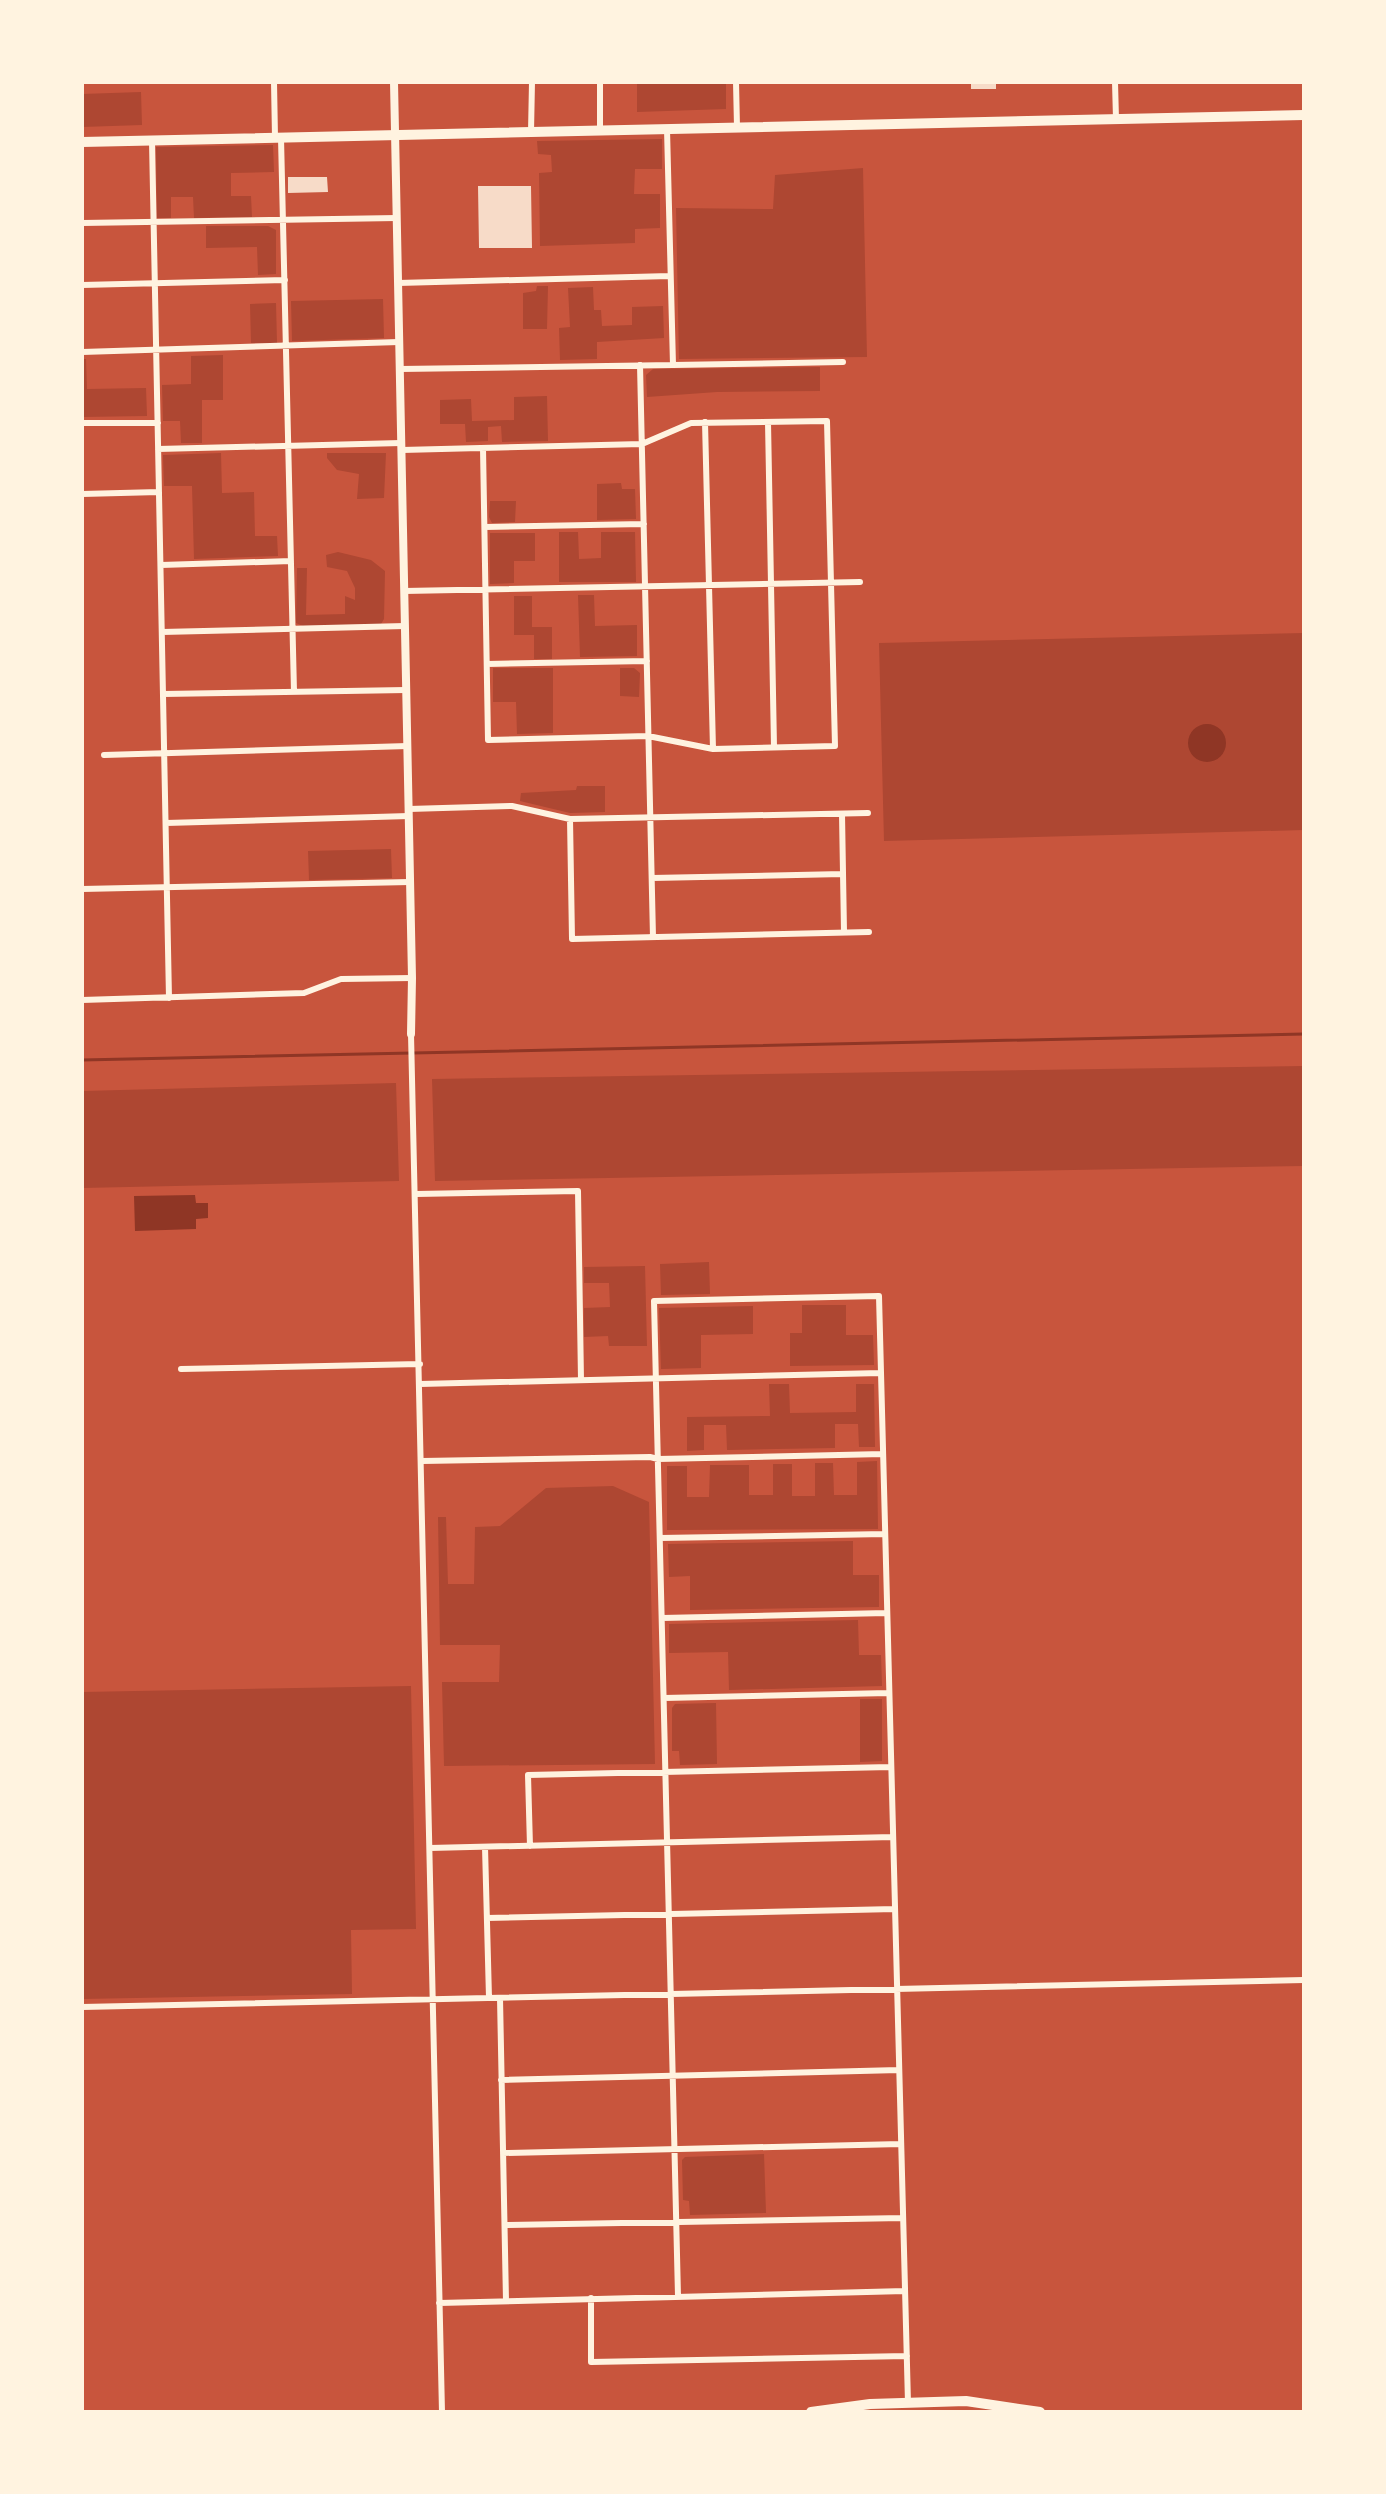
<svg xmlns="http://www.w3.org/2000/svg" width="1386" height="2494" viewBox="0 0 1386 2494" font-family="Merriweather,serif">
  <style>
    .green { fill: #ae4732 }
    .water { fill: #8f3625 }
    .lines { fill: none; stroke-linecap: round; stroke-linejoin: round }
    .stream { stroke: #8f3625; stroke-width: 3 }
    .building { fill: #f7dbc8 }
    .minor { stroke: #fff3e0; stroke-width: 6 }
    .tertiary { stroke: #fff3e0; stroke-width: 8 }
    .primary { stroke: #fff3e0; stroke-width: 10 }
  </style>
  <rect width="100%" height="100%" fill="#c8553d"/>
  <path class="green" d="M 637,82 L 726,82 L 726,109 L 637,112 Z
    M 141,92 L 142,125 L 82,127 L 82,94 Z
    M 662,139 L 662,169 L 635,169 L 634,194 L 660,194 L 660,228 L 635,229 L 635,243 L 540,246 L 539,173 L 552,172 L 551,155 L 538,154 L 537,141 Z
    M 273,145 L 274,172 L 231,173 L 231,196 L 251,196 L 252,217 L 194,218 L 193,197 L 171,197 L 171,218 L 157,218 L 156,147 Z
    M 863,168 L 867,357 L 679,359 L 676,208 L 773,209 L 775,175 Z
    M 206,226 L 268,226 L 276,230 L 276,274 L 258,275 L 257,247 L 206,248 Z
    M 537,286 L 548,286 L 547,329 L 523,329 L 523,293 L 536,291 Z
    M 593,287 L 594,310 L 601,310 L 602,326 L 632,325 L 632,307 L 663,306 L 664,338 L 597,342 L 597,359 L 560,360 L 559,328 L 570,327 L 568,288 Z
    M 383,299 L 384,338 L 292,341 L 291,301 Z
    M 276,303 L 277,343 L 251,343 L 250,304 Z
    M 223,355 L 223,400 L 202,400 L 202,443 L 181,443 L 180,421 L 163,421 L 162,385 L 191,384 L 191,356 Z
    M 82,359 L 86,359 L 87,389 L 146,388 L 147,416 L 82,417 Z
    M 820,367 L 820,391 L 717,392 L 647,397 L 646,375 L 653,369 Z
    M 547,396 L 548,441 L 502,442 L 501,426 L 488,427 L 488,441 L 466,442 L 465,424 L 440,424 L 440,400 L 471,399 L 472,421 L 514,420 L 514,397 Z
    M 221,453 L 222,493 L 254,492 L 255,536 L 277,536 L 278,556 L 194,559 L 192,486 L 164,486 L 163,455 Z
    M 327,453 L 386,453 L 384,498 L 357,499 L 359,474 L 337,470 L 327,458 Z
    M 621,483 L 622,489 L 635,489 L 636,519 L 597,520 L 597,484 Z
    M 490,501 L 516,501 L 515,522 L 492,523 L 489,517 Z
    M 559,532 L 578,532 L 579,559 L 601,558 L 601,532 L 635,532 L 636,582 L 559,582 Z
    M 490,533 L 535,533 L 535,561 L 514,561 L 514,583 L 490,584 Z
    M 338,552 L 371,560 L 385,571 L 384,619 L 381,624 L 303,626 L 296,623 L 297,568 L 307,568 L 306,615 L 345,614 L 345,596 L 355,600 L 355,588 L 347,571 L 327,567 L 326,555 Z
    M 578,595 L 594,595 L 595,626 L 637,625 L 637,656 L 580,657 Z
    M 514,596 L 532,596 L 532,627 L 552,627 L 552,659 L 534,659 L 534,635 L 514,635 Z
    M 1304,633 L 1304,830 L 884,841 L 879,643 Z
    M 493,668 L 553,668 L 553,733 L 517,734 L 516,702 L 493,702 Z
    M 620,668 L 634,668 L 640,673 L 639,697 L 620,696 Z
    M 577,786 L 605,786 L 605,812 L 570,813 L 520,801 L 521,793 L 576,790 Z
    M 391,849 L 392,878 L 309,880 L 308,851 Z
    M 1304,1066 L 1304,1166 L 435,1181 L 432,1079 Z
    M 396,1083 L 399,1181 L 82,1188 L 82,1091 Z
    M 709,1262 L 710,1294 L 661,1295 L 660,1264 Z
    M 645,1266 L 647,1346 L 609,1346 L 608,1336 L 584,1337 L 584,1308 L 610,1307 L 609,1283 L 584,1283 L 584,1267 Z
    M 802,1305 L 846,1305 L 846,1335 L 873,1335 L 874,1365 L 790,1366 L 790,1333 L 802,1333 Z
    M 753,1306 L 753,1334 L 701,1335 L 701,1368 L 661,1369 L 659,1308 Z
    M 769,1384 L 789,1384 L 790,1413 L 856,1412 L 856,1384 L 874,1384 L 875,1447 L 859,1447 L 858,1424 L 835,1424 L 835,1448 L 727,1450 L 726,1425 L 704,1425 L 704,1450 L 687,1451 L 687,1417 L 770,1416 Z
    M 877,1461 L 878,1529 L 667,1530 L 667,1466 L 687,1466 L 687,1497 L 709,1497 L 710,1465 L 749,1465 L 749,1495 L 773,1495 L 773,1464 L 792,1464 L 792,1496 L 815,1496 L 815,1463 L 833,1463 L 834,1495 L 857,1495 L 857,1462 Z
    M 613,1486 L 649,1502 L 655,1764 L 444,1766 L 442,1682 L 499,1682 L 500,1645 L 440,1645 L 438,1517 L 446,1517 L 448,1584 L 474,1584 L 475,1527 L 500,1526 L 546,1488 Z
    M 853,1541 L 853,1575 L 879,1575 L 879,1607 L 690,1610 L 690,1576 L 669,1577 L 668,1544 Z
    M 858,1620 L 859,1655 L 881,1655 L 882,1686 L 729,1690 L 728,1652 L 669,1653 L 669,1624 Z
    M 411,1686 L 416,1929 L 351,1930 L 352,1994 L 82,1999 L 82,1692 Z
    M 860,1699 L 882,1699 L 882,1761 L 860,1762 Z
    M 716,1703 L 717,1764 L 680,1765 L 679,1751 L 672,1751 L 672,1708 L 675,1704 Z
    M 764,2154 L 766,2213 L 690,2215 L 689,2201 L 683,2200 L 682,2160 L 685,2157 Z"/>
  <path class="water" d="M1188 743a19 19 0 1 1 38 0a19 19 0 1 1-38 0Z
    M 195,1195 L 196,1203 L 208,1203 L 208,1218 L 196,1219 L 196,1229 L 135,1231 L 134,1196 Z"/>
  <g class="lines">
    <path class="stream" d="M 82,1060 L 1304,1034"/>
  </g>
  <path class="building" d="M 971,82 L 996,82 L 996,89 L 971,89 Z
    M 288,177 L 327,177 L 328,192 L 288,193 Z
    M 478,186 L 531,186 L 532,248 L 479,248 Z"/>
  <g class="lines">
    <path class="minor" d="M 274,82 L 275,138
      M 736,82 L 737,127
      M 1115,82 L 1116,119
      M 600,131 L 600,82
      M 531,132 L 532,82
      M 281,138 L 294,692
      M 152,141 L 169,998
      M 82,223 L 397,218
      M 398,283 L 670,276
      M 82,285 L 285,280
      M 82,352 L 399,342
      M 640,365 L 653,937
      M 673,365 L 843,362
      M 400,369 L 673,365 L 667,129
      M 705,422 L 713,749
      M 768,422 L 774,747
      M 82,423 L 158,423
      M 158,449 L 401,443
      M 402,450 L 642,444 L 691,423 L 827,421 L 835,746 L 713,749 L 648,736 L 488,740 L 483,448
      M 82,494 L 159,492
      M 485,527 L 644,524
      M 161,565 L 291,561
      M 404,591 L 860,582
      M 162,632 L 405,626
      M 487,664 L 647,661
      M 163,694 L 406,690
      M 104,755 L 408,746
      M 409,809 L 512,806 L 570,819 L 868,813
      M 842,814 L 844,932
      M 570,819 L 572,939 L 869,932
      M 166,823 L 409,816
      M 652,878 L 843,874
      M 82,889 L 410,882
      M 82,1000 L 304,993 L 341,979 L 412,978
      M 411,1034 L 442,2412
      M 416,1194 L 578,1191 L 581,1380
      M 181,1369 L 420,1364
      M 420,1384 L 881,1373
      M 422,1461 L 650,1457 L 658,1459 L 883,1454
      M 660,1538 L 885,1534
      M 662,1618 L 887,1613
      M 664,1698 L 889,1693
      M 530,1846 L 528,1775 L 891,1767
      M 485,1847 L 489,1998
      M 430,1848 L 893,1837
      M 487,1918 L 895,1909
      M 500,1998 L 506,2301
      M 82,2007 L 1304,1980
      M 501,2080 L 899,2070
      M 503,2153 L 901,2144
      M 505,2225 L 903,2218
      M 678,2296 L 654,1301 L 879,1296 L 908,2403
      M 591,2298 L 591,2362 L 907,2356
      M 439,2303 L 905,2291"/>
    <path class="tertiary" d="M 394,82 L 412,978 L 411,1034"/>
    <path class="primary" d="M 82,142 L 1304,115
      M 811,2412 L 870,2404 L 966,2401 L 1040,2412"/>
  </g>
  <rect width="1386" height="2494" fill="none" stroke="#fff3e0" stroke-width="168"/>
</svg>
